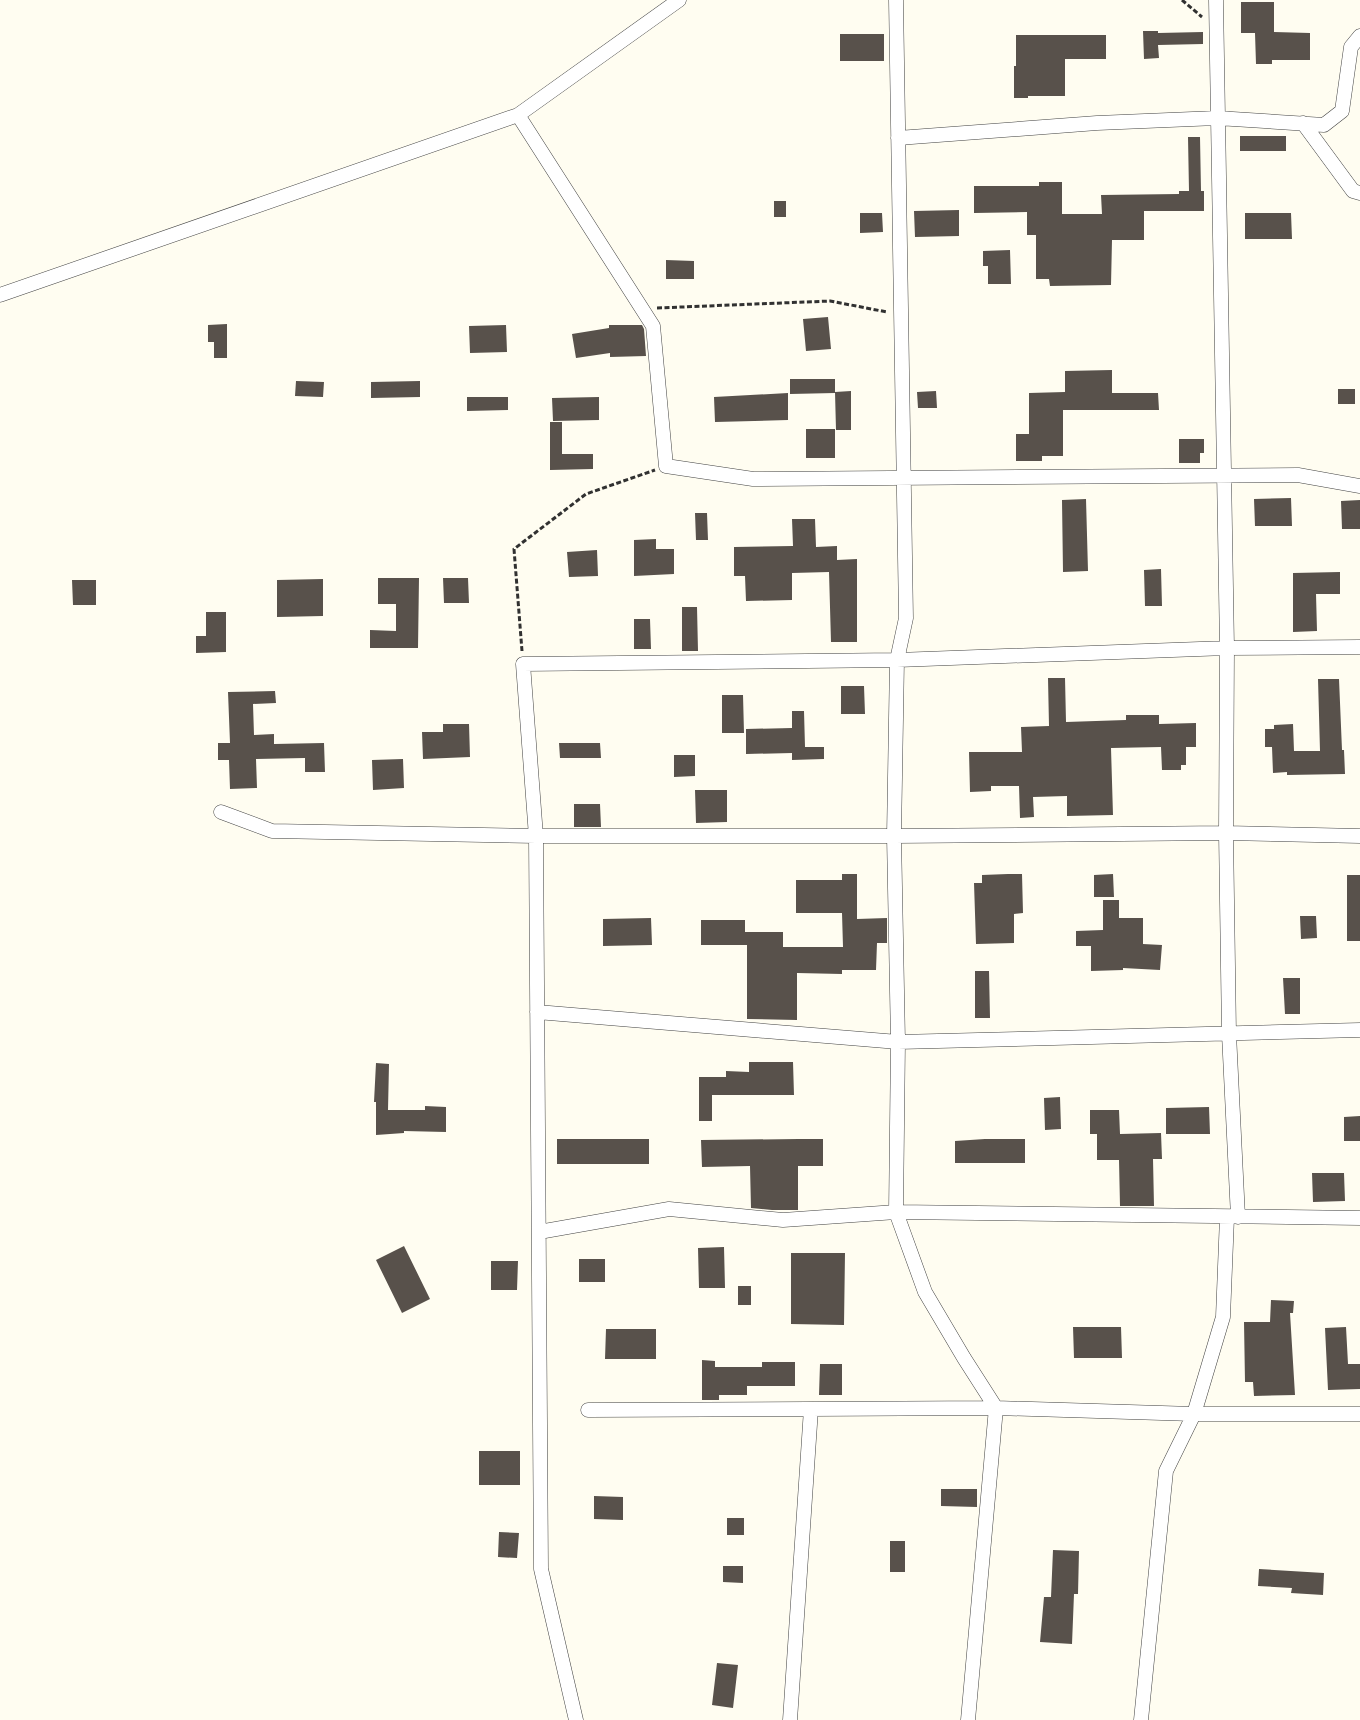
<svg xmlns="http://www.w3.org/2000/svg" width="1360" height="1720" viewBox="0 0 1360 1720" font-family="Bitter,serif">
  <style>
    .building { fill: #58514b }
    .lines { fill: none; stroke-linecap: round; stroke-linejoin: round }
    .street-casing { stroke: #424242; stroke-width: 15 }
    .path { stroke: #313131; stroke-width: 3; stroke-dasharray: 5 2.5; stroke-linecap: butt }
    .street { stroke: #fff; stroke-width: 14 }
  </style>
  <rect width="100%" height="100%" fill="#fffdf1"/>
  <path class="building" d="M 1241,2 L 1274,2 L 1274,32 L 1310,33 L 1310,60 L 1272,60 L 1272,64 L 1256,64 L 1255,33 L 1241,33 Z
    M 1143,31 L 1158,31 L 1158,33 L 1203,32 L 1203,44 L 1158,45 L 1159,58 L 1144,59 Z
    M 840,34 L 884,34 L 884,61 L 840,61 Z
    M 1016,35 L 1106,35 L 1106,59 L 1065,59 L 1065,96 L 1028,96 L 1028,98 L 1014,98 L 1014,66 L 1016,66 Z
    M 1240,136 L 1286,136 L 1286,151 L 1240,151 Z
    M 1188,137 L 1200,137 L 1201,191 L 1204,191 L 1204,211 L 1144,211 L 1144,240 L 1112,240 L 1111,285 L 1050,286 L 1049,279 L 1036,279 L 1036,235 L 1027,235 L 1027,212 L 974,213 L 974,186 L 1039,186 L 1039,182 L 1062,182 L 1062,214 L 1102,214 L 1101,195 L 1179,194 L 1179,191 L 1189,191 Z
    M 774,201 L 786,201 L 786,217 L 774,217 Z
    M 959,210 L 959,236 L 915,237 L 914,211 Z
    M 860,213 L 882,213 L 883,232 L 860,233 Z
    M 1245,213 L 1291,213 L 1292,239 L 1245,239 Z
    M 1010,250 L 1011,284 L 988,284 L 988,266 L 983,266 L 983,251 Z
    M 666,260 L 694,261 L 694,279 L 666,279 Z
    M 828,317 L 831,349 L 806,351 L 803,319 Z
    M 227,324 L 227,358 L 214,358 L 214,342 L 208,342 L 208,325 Z
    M 506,325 L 507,352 L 470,353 L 469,326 Z
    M 609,325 L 642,325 L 644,329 L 646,356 L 610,357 L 610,353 L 576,358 L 572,334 L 609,328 Z
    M 1112,370 L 1112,393 L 1158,393 L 1159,410 L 1063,410 L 1063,456 L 1042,456 L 1042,461 L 1016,461 L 1016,434 L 1029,434 L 1029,393 L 1065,392 L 1065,371 Z
    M 790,379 L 835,379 L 835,393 L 790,394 Z
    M 296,381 L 324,382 L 323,397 L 295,396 Z
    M 420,381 L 420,397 L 371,398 L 371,382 Z
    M 1338,389 L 1355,389 L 1355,404 L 1338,404 Z
    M 851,391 L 851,430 L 836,430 L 835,392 Z
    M 936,391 L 937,408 L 918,408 L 917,392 Z
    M 788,393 L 788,420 L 715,422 L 714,397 Z
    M 467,397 L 508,397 L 508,410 L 467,411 Z
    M 599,397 L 599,420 L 553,421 L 552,398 Z
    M 550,422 L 562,422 L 562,454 L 593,454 L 593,469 L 550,470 Z
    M 806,429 L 835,429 L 835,458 L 806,458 Z
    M 1179,439 L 1204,439 L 1204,453 L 1200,453 L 1200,463 L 1179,463 Z
    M 1291,498 L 1292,526 L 1255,526 L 1254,499 Z
    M 1086,499 L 1088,571 L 1063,572 L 1062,500 Z
    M 1360,500 L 1360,529 L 1342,529 L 1341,501 Z
    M 695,513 L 707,513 L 708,540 L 696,540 Z
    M 792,519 L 815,519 L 816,547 L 837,546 L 837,560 L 857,559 L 857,642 L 831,642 L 829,572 L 792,573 L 792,600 L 746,601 L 745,576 L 734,576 L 734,547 L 793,546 Z
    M 656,539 L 656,549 L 674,549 L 674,574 L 634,576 L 634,540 Z
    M 597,550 L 598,576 L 569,577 L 567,552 Z
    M 1161,569 L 1162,606 L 1145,606 L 1144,570 Z
    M 1340,572 L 1340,594 L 1316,594 L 1317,631 L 1293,632 L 1293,573 Z
    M 378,578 L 419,578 L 418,648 L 370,648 L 370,630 L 396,631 L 396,604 L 378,604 Z
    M 443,578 L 468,578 L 469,603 L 444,603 Z
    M 323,579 L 323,616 L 277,617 L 277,580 Z
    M 72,580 L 96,580 L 96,605 L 73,605 Z
    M 682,607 L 697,607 L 698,651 L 682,651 Z
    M 206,612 L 226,612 L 226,652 L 196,653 L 196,636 L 206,636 Z
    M 634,619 L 650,619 L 651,649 L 634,649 Z
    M 1048,678 L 1065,678 L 1066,722 L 1126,720 L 1126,715 L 1159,715 L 1159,724 L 1196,723 L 1196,747 L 1186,747 L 1186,765 L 1181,765 L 1181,770 L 1162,770 L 1161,747 L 1111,748 L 1113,815 L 1067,816 L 1067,796 L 1033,797 L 1034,817 L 1020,818 L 1019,786 L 991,786 L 991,791 L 970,792 L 969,752 L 1022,752 L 1021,727 L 1049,726 Z
    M 1318,679 L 1339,679 L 1342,750 L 1344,750 L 1345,774 L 1287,775 L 1287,772 L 1273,773 L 1272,747 L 1265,747 L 1265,729 L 1274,729 L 1274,725 L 1293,724 L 1294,751 L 1320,751 Z
    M 841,686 L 864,686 L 865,714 L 841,714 Z
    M 275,691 L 276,703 L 253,704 L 254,735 L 274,734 L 274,744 L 324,743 L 325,772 L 305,772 L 305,758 L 256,759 L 257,788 L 230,789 L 229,760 L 218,760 L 218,743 L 230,743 L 228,692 Z
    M 722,695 L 743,695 L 744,733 L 722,733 Z
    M 792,711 L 804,711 L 805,747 L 824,747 L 824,759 L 792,760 L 792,753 L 746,754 L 746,729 L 792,728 Z
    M 443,724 L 469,724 L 470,757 L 423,759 L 422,732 L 443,732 Z
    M 559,743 L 600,743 L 601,758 L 560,758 Z
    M 674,755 L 695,755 L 695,776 L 674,777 Z
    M 403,759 L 404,788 L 373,790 L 372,760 Z
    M 695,790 L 727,790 L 727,822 L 696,823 Z
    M 574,804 L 600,804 L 601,827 L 574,827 Z
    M 842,874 L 857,874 L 857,919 L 887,918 L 887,943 L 877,943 L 876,970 L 842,970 L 842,974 L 797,973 L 797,1020 L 747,1019 L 747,945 L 701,945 L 701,920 L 745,920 L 745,932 L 783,932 L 783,947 L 843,947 L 842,913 L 796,913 L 796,880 L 842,880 Z
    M 1008,874 L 1022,874 L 1023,913 L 1014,914 L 1014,943 L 976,944 L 974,883 L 982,883 L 982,875 Z
    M 1113,874 L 1114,897 L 1094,897 L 1094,875 Z
    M 1347,875 L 1360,875 L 1360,941 L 1347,941 Z
    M 1103,900 L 1119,900 L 1119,918 L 1143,918 L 1143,944 L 1162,945 L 1160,970 L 1123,968 L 1123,970 L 1091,971 L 1091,946 L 1076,946 L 1076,931 L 1103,930 Z
    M 1300,916 L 1316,916 L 1317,938 L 1301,939 Z
    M 651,918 L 652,945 L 603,946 L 603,919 Z
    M 975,971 L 989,971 L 990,1018 L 975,1018 Z
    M 1283,978 L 1300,978 L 1300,1014 L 1285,1014 Z
    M 749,1062 L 793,1062 L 794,1095 L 712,1095 L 712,1121 L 699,1121 L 699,1077 L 726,1077 L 726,1071 L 749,1072 Z
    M 376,1063 L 389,1064 L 388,1110 L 425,1110 L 425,1106 L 446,1107 L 446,1132 L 404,1131 L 404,1133 L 376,1135 L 376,1102 L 374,1102 Z
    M 1060,1097 L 1061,1129 L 1045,1130 L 1044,1098 Z
    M 1209,1107 L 1210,1134 L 1166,1134 L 1166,1108 Z
    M 1090,1110 L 1119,1110 L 1120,1134 L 1161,1133 L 1162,1159 L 1153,1159 L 1154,1206 L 1120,1206 L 1119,1160 L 1097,1160 L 1097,1134 L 1090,1134 Z
    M 1360,1116 L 1360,1141 L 1344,1141 L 1344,1117 Z
    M 557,1139 L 649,1139 L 649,1164 L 557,1164 Z
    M 799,1139 L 823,1139 L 823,1166 L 798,1166 L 798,1210 L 772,1210 L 751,1208 L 750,1166 L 702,1167 L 701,1140 Z
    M 985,1139 L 1025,1139 L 1025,1163 L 955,1163 L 955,1141 Z
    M 1312,1173 L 1344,1173 L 1345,1201 L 1313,1202 Z
    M 404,1246 L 430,1299 L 402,1313 L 376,1260 Z
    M 724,1247 L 725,1288 L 699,1288 L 698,1248 Z
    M 791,1253 L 845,1253 L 844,1325 L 791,1324 Z
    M 579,1259 L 605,1259 L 605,1282 L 579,1282 Z
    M 491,1261 L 518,1261 L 517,1290 L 491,1290 Z
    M 738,1286 L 751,1286 L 751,1305 L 738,1305 Z
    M 1271,1300 L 1294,1301 L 1293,1313 L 1290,1313 L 1295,1395 L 1254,1396 L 1253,1382 L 1245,1382 L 1244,1322 L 1270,1322 Z
    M 1073,1327 L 1121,1327 L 1122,1358 L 1074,1358 Z
    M 1346,1327 L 1348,1364 L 1360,1364 L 1360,1389 L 1328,1390 L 1325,1328 Z
    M 606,1329 L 656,1329 L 656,1359 L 605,1359 Z
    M 702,1360 L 715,1361 L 715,1367 L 762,1367 L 762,1362 L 795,1362 L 795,1386 L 747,1386 L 747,1395 L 719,1395 L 719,1400 L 702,1400 Z
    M 820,1364 L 842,1364 L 842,1395 L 819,1395 Z
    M 479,1451 L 520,1451 L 520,1485 L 479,1485 Z
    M 941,1489 L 977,1489 L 977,1507 L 941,1506 Z
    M 594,1496 L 623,1497 L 623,1520 L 594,1519 Z
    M 727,1518 L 744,1518 L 744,1535 L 727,1535 Z
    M 499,1532 L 519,1533 L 517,1558 L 498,1557 Z
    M 890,1541 L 905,1541 L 905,1572 L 890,1572 Z
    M 1053,1550 L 1079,1551 L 1078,1594 L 1074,1594 L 1072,1644 L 1040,1642 L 1044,1597 L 1051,1597 Z
    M 723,1566 L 743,1566 L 743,1583 L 723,1582 Z
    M 1259,1569 L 1324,1573 L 1323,1595 L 1291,1593 L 1292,1588 L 1258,1586 Z
    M 717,1663 L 738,1665 L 733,1708 L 712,1705 Z"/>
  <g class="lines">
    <defs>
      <path id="street" d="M 896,0 L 906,618 L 897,660 L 894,836 L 898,1042 L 896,1212 L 925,1292 L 964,1358 L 996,1408 L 968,1720
        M 1216,0 L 1227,648 L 1226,833 L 1229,1034 L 1238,1217
        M 518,115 L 653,326 L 666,466 L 753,479 L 1298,475 L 1360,486
        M 1303,123 L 1353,191 L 1360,193
        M 898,138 L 1097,123 L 1217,118 L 1324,125 L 1342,111 L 1351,47 L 1360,36
        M 0,295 L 518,115 L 679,0
        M 221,812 L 272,831 L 536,836 L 894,836 L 1226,833 L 1360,836
        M 537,1012 L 898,1042 L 1360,1030
        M 539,1232 L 669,1209 L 783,1220 L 896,1212 L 1360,1218
        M 588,1410 L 996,1408 L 1194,1414 L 1360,1414
        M 576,1720 L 541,1569 L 536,836 L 523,664 L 897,660 L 1227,648 L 1360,647
        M 790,1720 L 811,1409
        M 1141,1720 L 1166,1471 L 1194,1414 L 1223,1317 L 1227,1217"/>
    </defs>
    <use href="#street" class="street-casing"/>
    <path class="path" d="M 1182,0 L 1202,17
      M 657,308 L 830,301 L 887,312
      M 522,651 L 514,549 L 586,494 L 655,470"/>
    <use href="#street" class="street"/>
  </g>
</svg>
